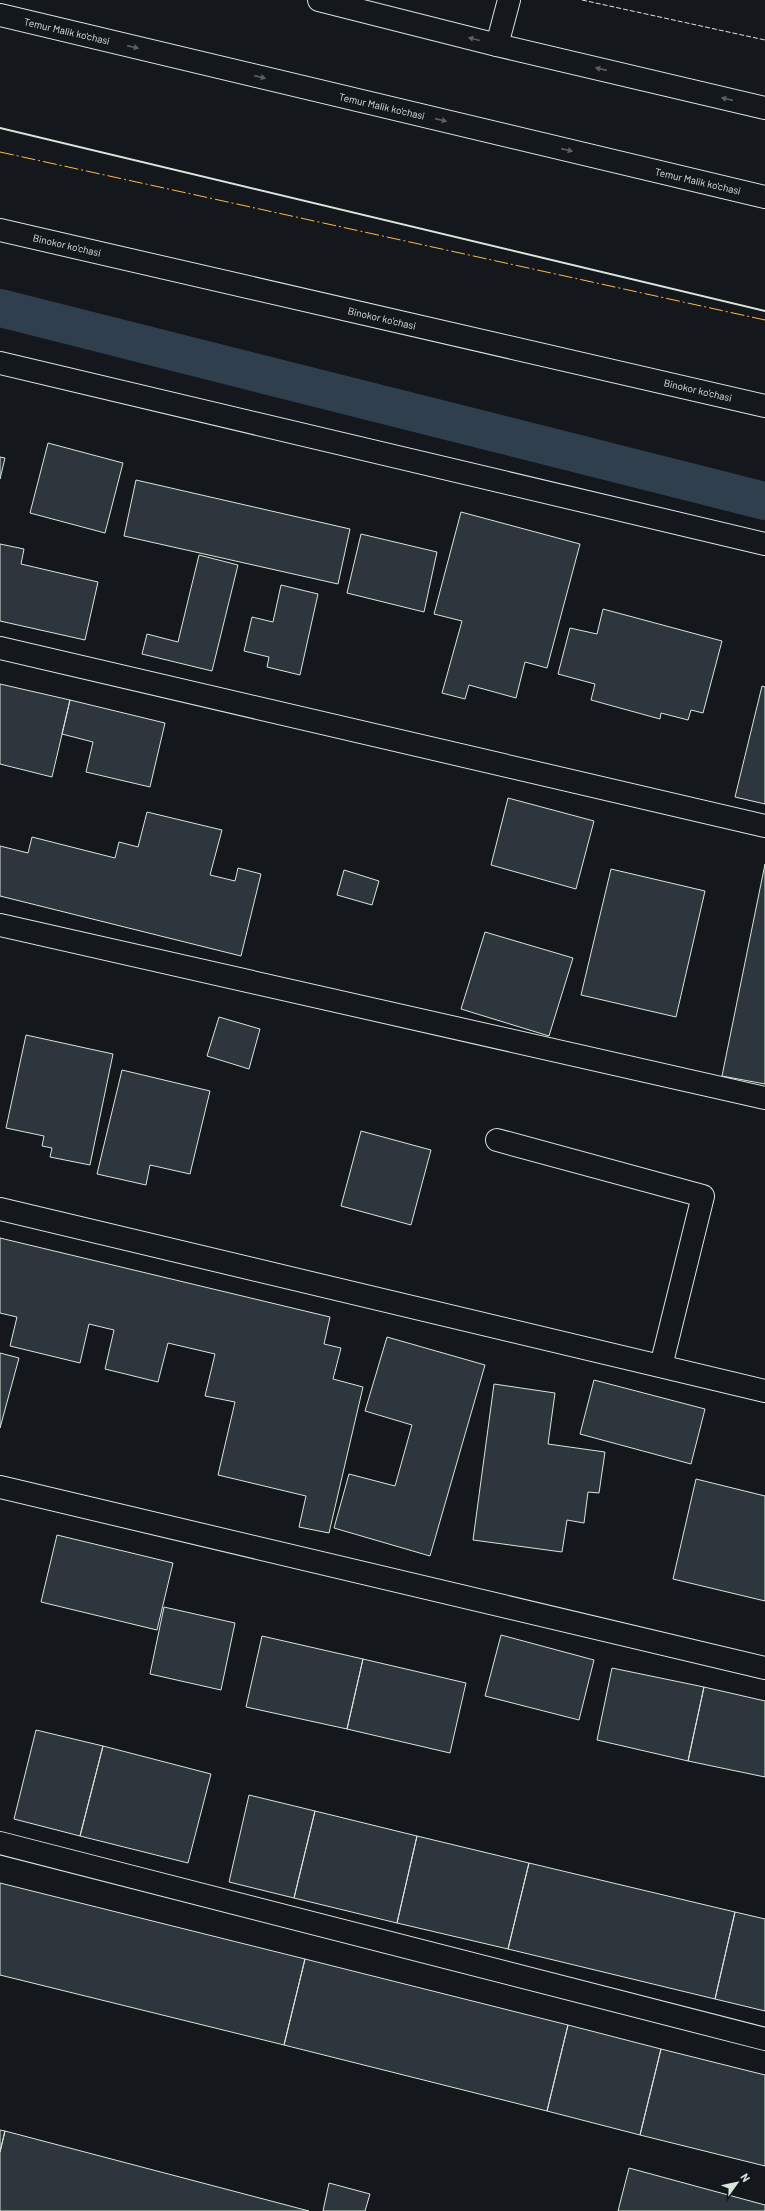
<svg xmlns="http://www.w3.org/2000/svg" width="765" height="2211" viewBox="0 0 765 2211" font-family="Barlow,sans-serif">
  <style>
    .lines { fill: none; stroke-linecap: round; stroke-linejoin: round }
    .canal { stroke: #2f3f4d; stroke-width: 38 }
    .building { fill: #2c363c; stroke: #d8e6dc }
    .minor-casing { stroke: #d8e6dc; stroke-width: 24 }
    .major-casing { stroke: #d8e6dc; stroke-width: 24 }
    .highway-casing { stroke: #d8e6dc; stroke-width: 24 }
    .minor { stroke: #14181c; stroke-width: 22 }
    .major { stroke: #14181c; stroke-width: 22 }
    .highway { stroke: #14181c; stroke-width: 22 }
    .fence { stroke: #d8e6dc; stroke-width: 1; stroke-dasharray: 5 2; stroke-linecap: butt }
    .wall { stroke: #d8e6dc; stroke-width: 2 }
    .power { stroke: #ffb74d; stroke-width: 1; stroke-dasharray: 14 3 2 3; stroke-linecap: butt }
    .oneway { fill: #59605f }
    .labels { text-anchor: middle; stroke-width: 3; stroke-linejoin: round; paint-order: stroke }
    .street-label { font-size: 10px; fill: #d8e6dc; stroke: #14181c }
  </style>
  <rect width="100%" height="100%" fill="#14181c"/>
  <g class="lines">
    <path class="canal" d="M 0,308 L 765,501"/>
  </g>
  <path class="building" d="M 48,443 L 123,463 L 105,533 L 30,513 Z
    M 0,457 L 5,458 L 0,479 Z
    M 136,480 L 350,529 L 338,584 L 124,536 Z
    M 461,512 L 580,544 L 547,668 L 525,662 L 516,698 L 469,685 L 465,699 L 442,693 L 462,621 L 434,614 Z
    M 361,534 L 437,552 L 424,612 L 347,593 Z
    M 0,544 L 24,549 L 21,564 L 98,582 L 85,640 L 0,621 Z
    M 199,555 L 238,565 L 212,671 L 142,654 L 147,634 L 178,642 Z
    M 281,585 L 318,594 L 300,675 L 267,667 L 269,657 L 244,651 L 252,617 L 273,622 Z
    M 603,609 L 722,641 L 703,713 L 691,710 L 688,720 L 661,713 L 660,719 L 591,700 L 595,684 L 558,674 L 570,628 L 597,634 Z
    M 0,684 L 70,700 L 52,777 L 0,764 Z
    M 762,686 L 765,687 L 765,804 L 735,797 Z
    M 70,700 L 165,723 L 150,787 L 86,772 L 93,742 L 62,734 Z
    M 508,798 L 594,821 L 576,889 L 491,865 Z
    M 147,812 L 222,830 L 210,875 L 235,881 L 238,868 L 261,874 L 241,956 L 0,896 L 0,846 L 28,853 L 32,837 L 115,858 L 119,842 L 138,847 Z
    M 765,864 L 765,1084 L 722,1076 Z
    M 611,869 L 705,891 L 676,1017 L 581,995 Z
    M 344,870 L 379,881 L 372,905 L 337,895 Z
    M 485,932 L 573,958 L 549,1036 L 461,1009 Z
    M 219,1017 L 260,1029 L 249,1069 L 207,1056 Z
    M 26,1035 L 113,1054 L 90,1165 L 50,1157 L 52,1148 L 42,1146 L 44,1136 L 6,1128 Z
    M 122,1070 L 210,1091 L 190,1174 L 150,1165 L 146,1185 L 97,1174 Z
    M 361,1131 L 431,1150 L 411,1225 L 341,1206 Z
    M 0,1238 L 330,1317 L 324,1344 L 341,1348 L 333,1379 L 363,1387 L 329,1533 L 299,1527 L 306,1496 L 218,1475 L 235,1402 L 205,1396 L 215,1354 L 168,1343 L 158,1382 L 105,1369 L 114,1330 L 89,1324 L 80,1363 L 10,1346 L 17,1317 L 0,1313 Z
    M 387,1337 L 485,1365 L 430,1556 L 334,1528 L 349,1474 L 395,1486 L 412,1425 L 365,1411 Z
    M 0,1353 L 19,1358 L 0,1428 Z
    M 594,1380 L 705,1409 L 691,1464 L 580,1434 Z
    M 494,1384 L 555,1393 L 548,1444 L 605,1452 L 599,1493 L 588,1492 L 584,1523 L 567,1520 L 562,1552 L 473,1540 Z
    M 696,1479 L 765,1496 L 765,1601 L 673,1579 Z
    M 57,1535 L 173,1563 L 157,1630 L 41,1602 Z
    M 164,1607 L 235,1623 L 221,1690 L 150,1674 Z
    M 501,1635 L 594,1660 L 579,1720 L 485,1696 Z
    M 262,1636 L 363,1659 L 347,1729 L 246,1707 Z
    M 363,1659 L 466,1683 L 450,1753 L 347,1729 Z
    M 612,1668 L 704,1687 L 688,1761 L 597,1740 Z
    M 704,1687 L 765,1701 L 765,1777 L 688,1761 Z
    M 36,1730 L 103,1746 L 80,1836 L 14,1819 Z
    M 103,1746 L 211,1774 L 188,1863 L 80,1836 Z
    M 249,1795 L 315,1811 L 294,1898 L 229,1882 Z
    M 315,1811 L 417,1836 L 397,1923 L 294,1898 Z
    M 417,1836 L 529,1863 L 508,1949 L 397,1923 Z
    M 529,1863 L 735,1912 L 715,1999 L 508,1949 Z
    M 0,1883 L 305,1959 L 284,2045 L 0,1975 Z
    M 735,1912 L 765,1919 L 765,2011 L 715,1999 Z
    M 305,1959 L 568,2025 L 547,2111 L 284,2045 Z
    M 568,2025 L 661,2049 L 640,2135 L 547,2111 Z
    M 661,2049 L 765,2075 L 765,2166 L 640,2135 Z
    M 0,2130 L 5,2131 L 0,2152 Z
    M 5,2131 L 309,2211 L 0,2211 L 0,2152 Z
    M 629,2168 L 765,2205 L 765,2211 L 618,2211 Z
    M 329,2183 L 370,2194 L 365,2211 L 323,2211 Z"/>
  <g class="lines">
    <defs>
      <path id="minor" d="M 497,45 L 509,0
        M 0,363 L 765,544
        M 0,648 L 765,826
        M 0,925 L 765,1098
        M 497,1140 L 703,1196 L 661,1366
        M 0,1209 L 765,1391
        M 0,1487 L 765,1668
        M 0,1843 L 765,2039"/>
      <path id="major" d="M 0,230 L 765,406"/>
      <path id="highway" d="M 319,0 L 497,45 L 765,108
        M 0,15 L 765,197"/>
    </defs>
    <use href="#minor" class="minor-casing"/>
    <use href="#major" class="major-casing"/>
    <use href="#highway" class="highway-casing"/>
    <use href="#minor" class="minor"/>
    <use href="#major" class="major"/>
    <use href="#highway" class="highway"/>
    <path class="fence" d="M 582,0 L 765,40"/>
    <path class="wall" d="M 0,128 L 765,311"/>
    <path class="power" d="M 0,152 L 765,320"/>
  </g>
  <defs><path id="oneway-solid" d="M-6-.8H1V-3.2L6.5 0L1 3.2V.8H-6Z"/></defs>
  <g class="oneway">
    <use href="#oneway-solid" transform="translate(474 39) rotate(-166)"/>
    <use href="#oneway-solid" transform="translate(133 47) rotate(13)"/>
    <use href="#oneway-solid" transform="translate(601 69) rotate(-167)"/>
    <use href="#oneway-solid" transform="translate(260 77) rotate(13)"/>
    <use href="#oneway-solid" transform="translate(727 99) rotate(-167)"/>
    <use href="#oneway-solid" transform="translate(441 120) rotate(13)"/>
    <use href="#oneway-solid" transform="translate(567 150) rotate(13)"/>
  </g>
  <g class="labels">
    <g class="street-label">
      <text transform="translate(67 31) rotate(13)" y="4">Temur Malik ko'chasi</text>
      <text transform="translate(382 106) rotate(13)" y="4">Temur Malik ko'chasi</text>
      <text transform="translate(698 181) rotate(13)" y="4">Temur Malik ko'chasi</text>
      <text transform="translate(67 245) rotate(13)" y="4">Binokor ko'chasi</text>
      <text transform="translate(382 318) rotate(13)" y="4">Binokor ko'chasi</text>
      <text transform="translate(698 390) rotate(13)" y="4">Binokor ko'chasi</text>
    </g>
  </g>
  <g transform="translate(737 2183) rotate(57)" stroke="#14181c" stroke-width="3" paint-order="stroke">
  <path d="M0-3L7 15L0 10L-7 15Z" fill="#d8e6dc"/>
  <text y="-6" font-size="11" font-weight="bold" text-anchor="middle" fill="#d8e6dc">N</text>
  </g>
</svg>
